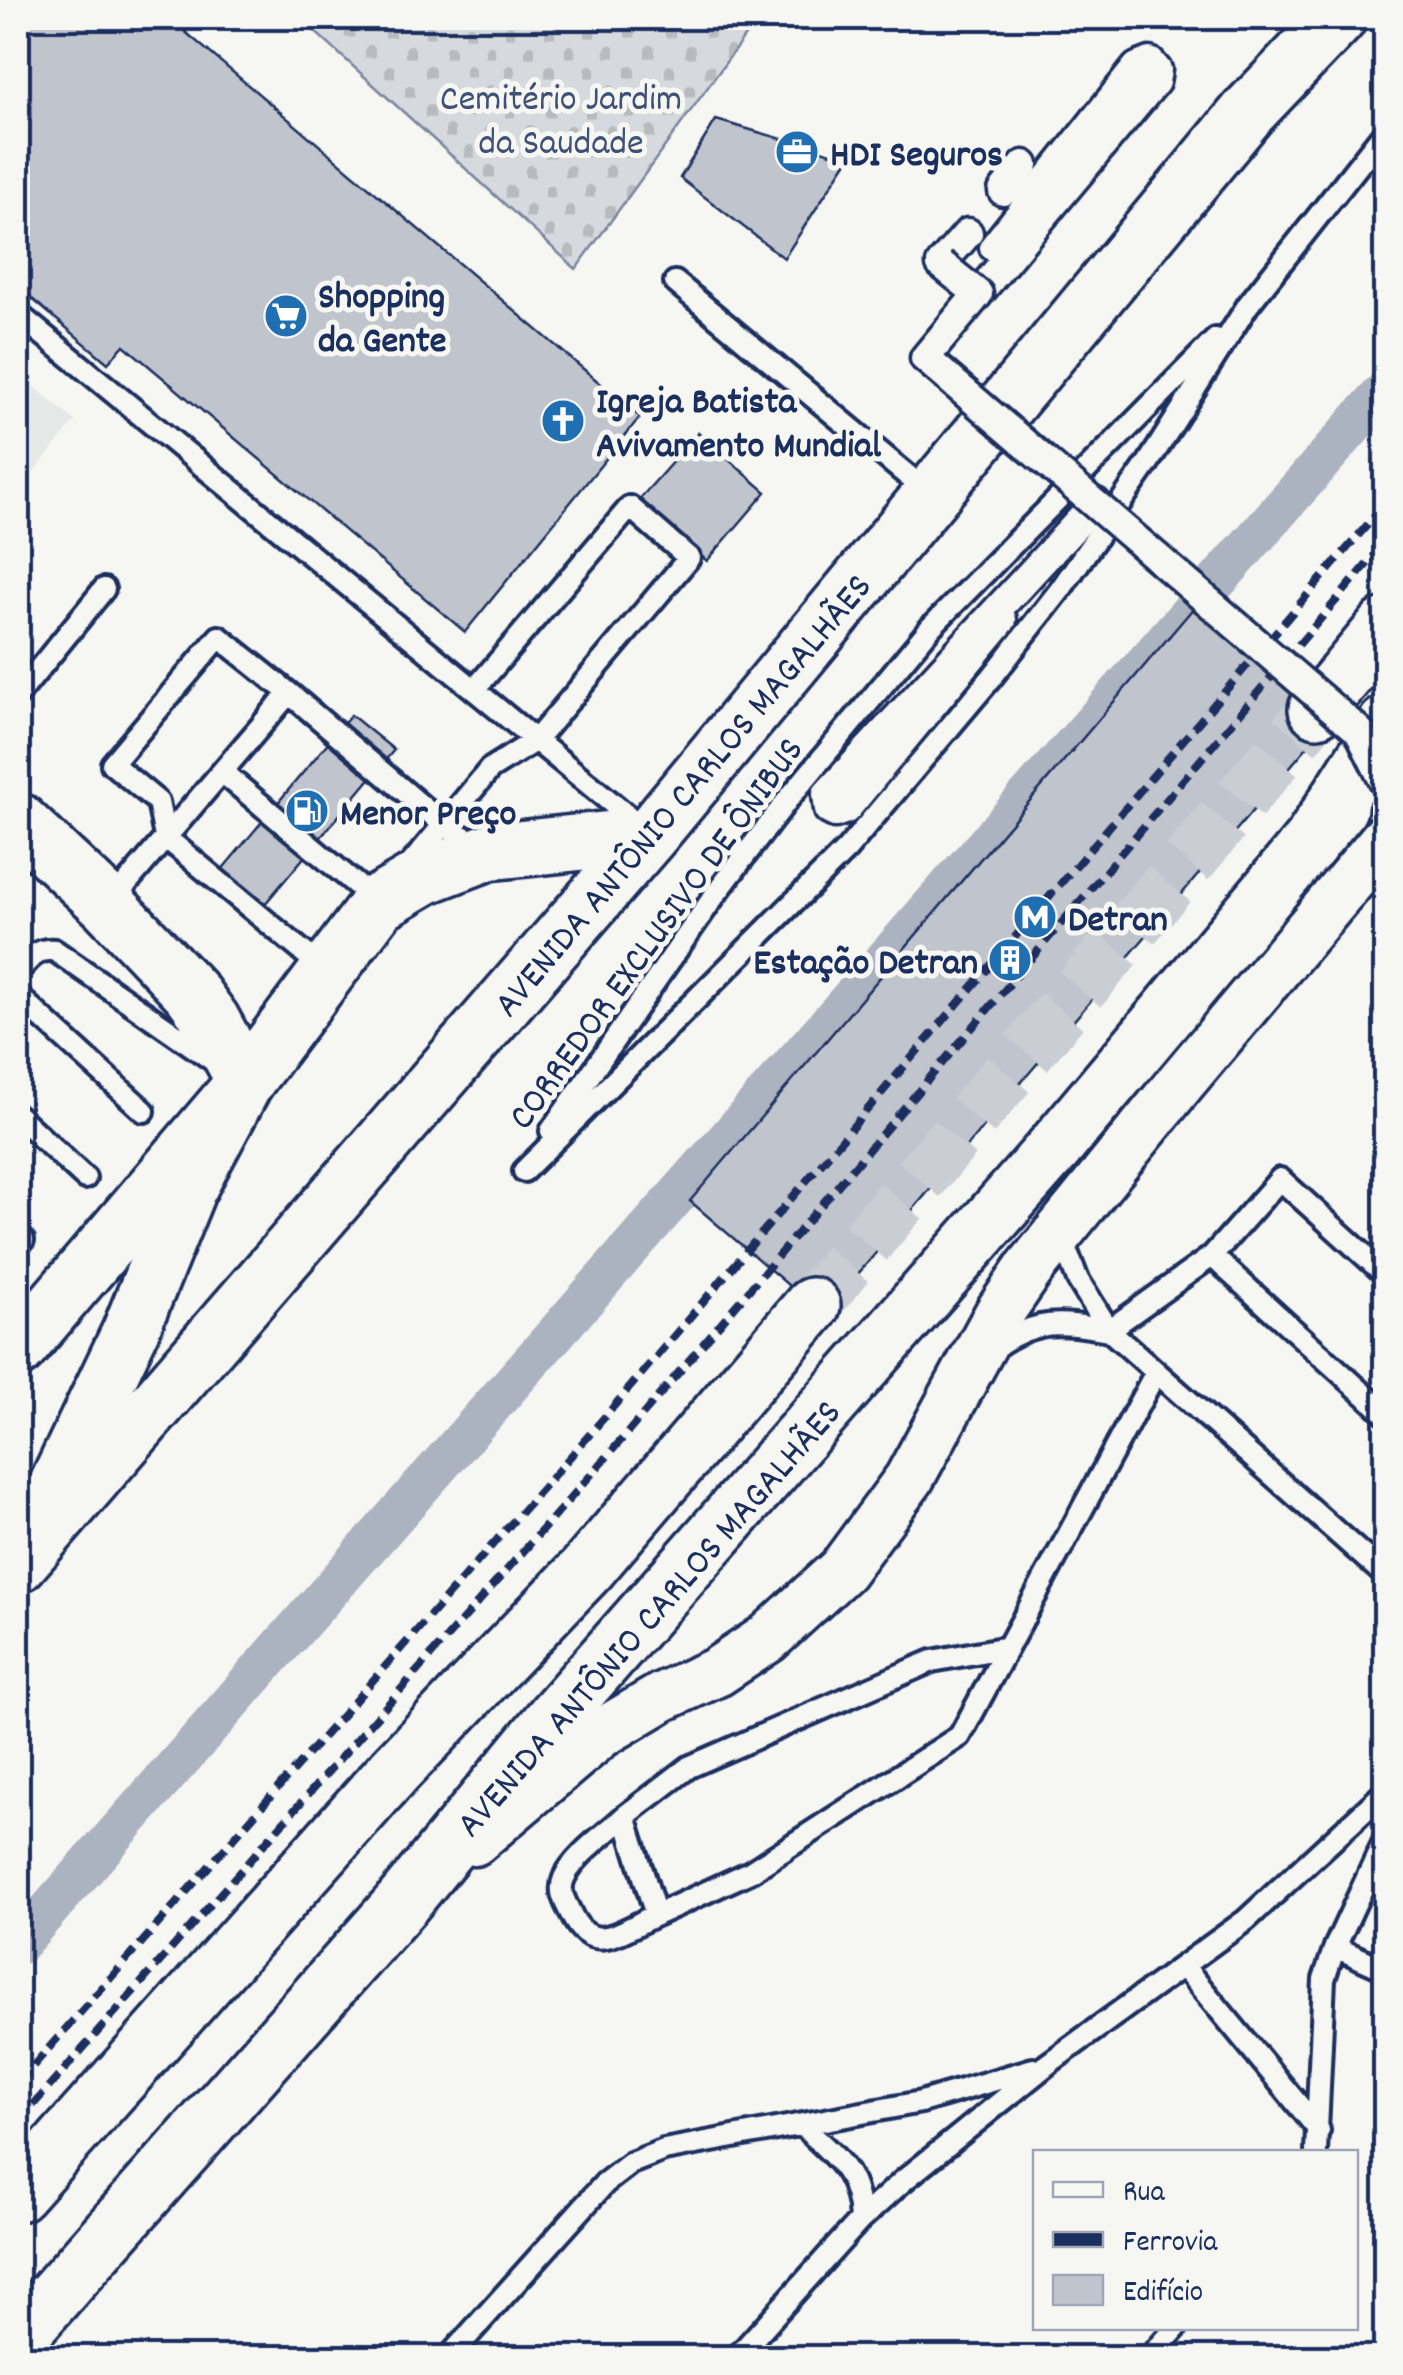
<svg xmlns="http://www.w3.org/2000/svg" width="1403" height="2375" viewBox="0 0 1403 2375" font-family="Dekko,sans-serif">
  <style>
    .built { fill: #e6e7e7 }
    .cemetery { fill: url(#cemetery-stones); stroke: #78849e; stroke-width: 2.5 }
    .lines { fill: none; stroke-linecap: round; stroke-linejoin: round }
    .canal { stroke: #abb2c0; stroke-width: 40 }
    .building { fill: #c0c4cd; stroke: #1b2f5e; stroke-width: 2.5 }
    .trunk-tunnel { stroke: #caced4; stroke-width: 55; stroke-dasharray: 55 28; stroke-linecap: butt }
    .service-casing { stroke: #1b2f5e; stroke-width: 28 }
    .pedestrian-casing { stroke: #1b2f5e; stroke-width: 35 }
    .tertiary-casing { stroke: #1b2f5e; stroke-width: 55 }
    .secondary-casing { stroke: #1b2f5e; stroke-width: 62 }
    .primary-casing { stroke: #1b2f5e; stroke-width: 62 }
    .trunk-casing { stroke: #1b2f5e; stroke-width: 62 }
    .service { stroke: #f6f6f2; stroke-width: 20 }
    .pedestrian { stroke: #f6f6f2; stroke-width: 28 }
    .tertiary { stroke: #f6f6f2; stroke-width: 48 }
    .secondary { stroke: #f6f6f2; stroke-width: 55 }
    .primary { stroke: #f6f6f2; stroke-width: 55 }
    .trunk { stroke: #f6f6f2; stroke-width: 55 }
    .rail { stroke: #1b2f5e; stroke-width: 8; stroke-dasharray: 15 8; stroke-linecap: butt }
    .pedestrian-bridge-casing { stroke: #1b2f5e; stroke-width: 35; stroke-linecap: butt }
    .pedestrian-bridge { stroke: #f6f6f2; stroke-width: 28 }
    .labels { text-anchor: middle; stroke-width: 10; stroke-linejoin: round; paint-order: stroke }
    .park-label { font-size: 38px; fill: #405177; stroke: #f6f6f2 }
    .poi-label { font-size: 38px; font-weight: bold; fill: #1b2f5e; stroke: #f6f6f2; text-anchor: start }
    .street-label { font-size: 38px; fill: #1b2f5e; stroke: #f6f6f2 }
  </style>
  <defs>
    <pattern id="cemetery-stones" width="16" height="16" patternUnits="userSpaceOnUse" patternTransform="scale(2.5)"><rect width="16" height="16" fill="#d6d9dd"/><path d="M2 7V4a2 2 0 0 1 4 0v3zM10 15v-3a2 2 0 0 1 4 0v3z" fill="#b7bbc0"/></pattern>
  </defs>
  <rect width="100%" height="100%" fill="#f6f6f2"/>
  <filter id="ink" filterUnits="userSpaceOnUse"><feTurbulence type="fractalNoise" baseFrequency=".01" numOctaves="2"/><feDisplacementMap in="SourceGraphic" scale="20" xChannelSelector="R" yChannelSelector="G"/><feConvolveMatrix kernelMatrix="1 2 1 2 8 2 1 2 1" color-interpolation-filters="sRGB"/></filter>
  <g filter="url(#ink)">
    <path class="built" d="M 18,373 L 75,421 L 18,491 Z"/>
    <path class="cemetery" d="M 300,18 L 758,18 L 576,269 Z"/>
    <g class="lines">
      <path class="canal" d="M 18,1945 L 1386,389"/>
    </g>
    <path class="building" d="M 18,18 L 169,18 L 640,417 L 465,632 L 124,345 L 108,363 L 18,287 Z
      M 716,120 L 849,158 L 784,258 L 680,178 Z
      M 698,433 L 766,492 L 707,561 L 638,501 Z
      M 1196,605 L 1330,720 L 823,1315 L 690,1201 Z
      M 351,715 L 394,750 L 264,905 L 220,872 Z"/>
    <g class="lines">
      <path class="trunk-tunnel" d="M 812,1306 L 1317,709"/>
      <defs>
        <path id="service" d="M 675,282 L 931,495
          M 18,314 L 641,827
          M 289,693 L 219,637 L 112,764 L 158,802 L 165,837 L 325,970
          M 18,695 L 104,589
          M 222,772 L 376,901
          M 411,864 L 490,769 L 536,740 L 689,558 L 630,507 L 475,689
          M 109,904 L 289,693 L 444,825 L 482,848
          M 18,972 C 28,960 37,948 54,950 L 214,1061
          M 18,996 L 144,1111
          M 18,1116 L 85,1178
          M 551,1131 L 715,895 L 789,798 L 931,627 L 1216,339
          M 524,1171 L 847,849 L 992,677 L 1060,590 L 1148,463 L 1248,305 L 1386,130
          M 1060,1234 L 1078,1280 L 1109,1330 L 1386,1576
          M 18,1235 L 23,1240
          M 1212,1256 L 1386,1414
          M 995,1347 C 1037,1318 1060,1322 1109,1330 L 1212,1256 L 1280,1179 L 1386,1275
          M 1008,1647 L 932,1661 L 689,1767 L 625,1816 L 656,1915 L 750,1872 L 960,1736 L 1156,1372
          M 625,1816 C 606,1834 575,1854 564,1878 C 558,1892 565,1901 571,1914 C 592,1958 622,1930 656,1915
          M 1335,1947 L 1386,1970
          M 1184,1967 L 1319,2130
          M 803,2126 C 836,2159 858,2170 860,2220
          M 1316,2152 L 1324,1979 L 1335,1947 L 1386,1837
          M 448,2358 L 605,2183 L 631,2163 L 664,2150 L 921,2102 L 1033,2069
          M 736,2358 L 860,2220 L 903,2181 L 1049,2063 L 1246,1920 L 1386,1791
          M 1149,2358 L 1176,2328"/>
        <path id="pedestrian" d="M 1003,191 L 1024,165
          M 941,264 L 968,233
          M 978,294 L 1155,82 L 1157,70 L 1150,62 L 1137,67 L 994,247
          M 1002,620 L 846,809 L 835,813 L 829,810 L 827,794 L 1096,503"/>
        <path id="tertiary" d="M 474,1841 L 600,1734 L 662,1697 L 717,1672 L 768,1638 L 842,1570 L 909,1479 L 1000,1312 L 1030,1268 L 1181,1082 L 1386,838"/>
        <path id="secondary" d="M 18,821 L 108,905 L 191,992 L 212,1021 L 245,1082
          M 18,1349 L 245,1082 L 379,903"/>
        <path id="primary" d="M 18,2337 L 403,1902 L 557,1714 L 1057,1145 L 1339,808"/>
        <path id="trunk" d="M 1317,709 L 1386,626
          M 1309,845 L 1386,724
          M 379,903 L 425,876 L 488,852 L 650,835
          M 52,1496 L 130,1332 L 188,1189 L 245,1082
          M 18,1564 L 650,835 L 1249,111 L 1338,18
          M 18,2193 L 394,1771 L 587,1569 L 812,1306"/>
      </defs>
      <use href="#service" class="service-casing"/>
      <use href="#pedestrian" class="pedestrian-casing"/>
      <use href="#tertiary" class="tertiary-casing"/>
      <use href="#secondary" class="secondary-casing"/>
      <use href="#primary" class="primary-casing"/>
      <use href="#trunk" class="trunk-casing"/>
      <use href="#service" class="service"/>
      <use href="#pedestrian" class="pedestrian"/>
      <use href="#tertiary" class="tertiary"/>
      <use href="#secondary" class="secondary"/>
      <use href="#primary" class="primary"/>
      <use href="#trunk" class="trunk"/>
      <path class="rail" d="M 18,2083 L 584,1441 L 1386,503
        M 18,2122 L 605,1459 L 1386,542"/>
      <defs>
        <path id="pedestrian-bridge" d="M 941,264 L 978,294 L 925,358 L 1359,731 L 1386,785"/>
      </defs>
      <use href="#pedestrian-bridge" class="pedestrian-bridge-casing"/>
      <use href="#pedestrian-bridge" class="pedestrian-bridge"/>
    </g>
  </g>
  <defs>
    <symbol id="office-disc" viewBox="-11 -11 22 22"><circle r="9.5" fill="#1f6fb2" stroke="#f6f6f2"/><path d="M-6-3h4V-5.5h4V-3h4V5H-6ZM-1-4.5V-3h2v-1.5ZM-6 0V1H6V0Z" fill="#fff"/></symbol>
    <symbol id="supermarket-disc" viewBox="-11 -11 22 22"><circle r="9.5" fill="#1f6fb2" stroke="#f6f6f2"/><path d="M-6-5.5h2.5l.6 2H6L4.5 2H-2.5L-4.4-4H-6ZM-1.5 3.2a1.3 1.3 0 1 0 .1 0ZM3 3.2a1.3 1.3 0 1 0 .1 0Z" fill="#fff"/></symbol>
    <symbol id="church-disc" viewBox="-11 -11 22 22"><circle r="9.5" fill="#1f6fb2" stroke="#f6f6f2"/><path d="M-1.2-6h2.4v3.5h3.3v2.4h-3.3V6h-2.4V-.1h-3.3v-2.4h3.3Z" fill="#fff"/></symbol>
    <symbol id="fuel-disc" viewBox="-11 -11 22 22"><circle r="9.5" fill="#1f6fb2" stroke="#f6f6f2"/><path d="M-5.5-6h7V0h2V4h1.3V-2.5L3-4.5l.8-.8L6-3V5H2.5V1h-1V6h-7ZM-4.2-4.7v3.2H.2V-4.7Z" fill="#fff"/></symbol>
    <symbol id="metro-disc" viewBox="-11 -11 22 22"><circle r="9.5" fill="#1f6fb2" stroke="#f6f6f2"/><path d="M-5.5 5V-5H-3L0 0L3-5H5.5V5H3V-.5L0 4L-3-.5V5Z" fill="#fff"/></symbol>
    <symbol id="building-disc" viewBox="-11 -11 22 22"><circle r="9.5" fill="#1f6fb2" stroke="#f6f6f2"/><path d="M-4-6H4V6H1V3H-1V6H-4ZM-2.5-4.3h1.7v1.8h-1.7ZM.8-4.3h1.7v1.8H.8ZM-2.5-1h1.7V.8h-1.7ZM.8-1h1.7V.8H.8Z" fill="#fff"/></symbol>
  </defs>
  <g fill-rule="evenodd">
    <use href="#office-disc" x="772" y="127" width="50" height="50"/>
    <use href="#supermarket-disc" x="261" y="291" width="50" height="50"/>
    <use href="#church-disc" x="538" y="396" width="50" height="50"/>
    <use href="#fuel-disc" x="282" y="786" width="50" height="50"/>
    <use href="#metro-disc" x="1010" y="892" width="50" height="50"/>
    <use href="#building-disc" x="985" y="935" width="50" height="50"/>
  </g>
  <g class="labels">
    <g class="park-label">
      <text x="561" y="109">Cemitério Jardim<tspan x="561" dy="44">da Saudade</tspan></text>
    </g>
    <g class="poi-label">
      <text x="830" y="165">HDI Seguros</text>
      <text x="318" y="307">Shopping<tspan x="318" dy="44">da Gente</tspan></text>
      <text x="596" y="412">Igreja Batista<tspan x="596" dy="44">Avivamento Mundial</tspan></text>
      <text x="340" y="824">Menor Preço</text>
      <text x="1068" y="930">Detran</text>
      <text x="978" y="973" text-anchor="end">Estação Detran</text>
    </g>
    <g class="street-label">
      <text transform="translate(681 794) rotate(-50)" y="13">AVENIDA ANTÔNIO CARLOS MAGALHÃES</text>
      <text transform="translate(654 932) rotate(-54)" y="13">CORREDOR EXCLUSIVO DE ÔNIBUS</text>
      <text transform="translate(647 1617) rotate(-49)" y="13">AVENIDA ANTÔNIO CARLOS MAGALHÃES</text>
    </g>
  </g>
  <rect width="1403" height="2375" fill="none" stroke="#f6f6f2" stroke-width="60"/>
  <rect x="30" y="30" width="1343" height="2315" fill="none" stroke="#1b2f5e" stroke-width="4" filter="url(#ink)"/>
  <rect x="1033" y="2150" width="325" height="180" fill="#f6f6f2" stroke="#9ea6b7" stroke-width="2.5"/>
  <rect x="1053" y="2182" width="50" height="15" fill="#f6f6f2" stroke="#9ea6b7" stroke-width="2.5"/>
  <text x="1123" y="2200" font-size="30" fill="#1b2f5e">Rua</text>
  <rect x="1053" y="2232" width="50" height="15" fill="#1b2f5e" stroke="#9ea6b7" stroke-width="2.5"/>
  <text x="1123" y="2250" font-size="30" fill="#1b2f5e">Ferrovia</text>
  <rect x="1053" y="2275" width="50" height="30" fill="#c0c4cd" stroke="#9ea6b7" stroke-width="2.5"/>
  <text x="1123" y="2300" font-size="30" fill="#1b2f5e">Edifício</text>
</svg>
